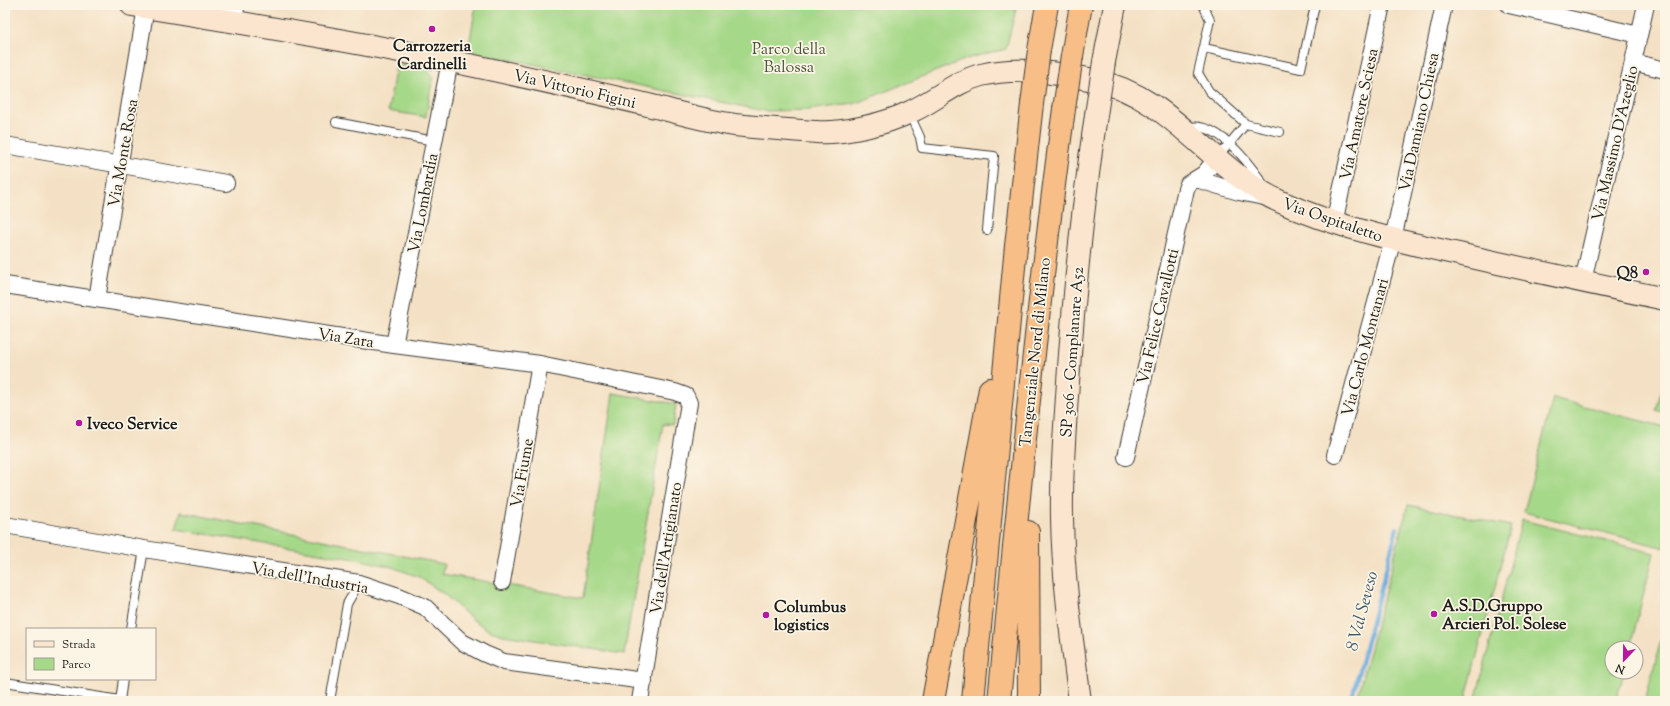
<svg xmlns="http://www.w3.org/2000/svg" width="1670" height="706" viewBox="0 0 1670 706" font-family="'Sorts Mill Goudy',serif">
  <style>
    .green { fill: #a5d888; stroke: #607a52 }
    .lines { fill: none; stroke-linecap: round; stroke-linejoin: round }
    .stream { stroke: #6bacdf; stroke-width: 4 }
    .lane-casing { stroke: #3c3a35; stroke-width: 10 }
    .street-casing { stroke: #3c3a35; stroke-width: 18 }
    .secondary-casing { stroke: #3c3a35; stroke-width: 24 }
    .highway-casing { stroke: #3c3a35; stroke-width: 24 }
    .lane { stroke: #fff; stroke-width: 8 }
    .street { stroke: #fff; stroke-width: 16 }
    .secondary { stroke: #fce5cf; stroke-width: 22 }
    .highway { stroke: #f7be88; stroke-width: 22 }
    .secondary-bridge-casing { stroke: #3c3a35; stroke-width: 24; stroke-linecap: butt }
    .highway-bridge-casing { stroke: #3c3a35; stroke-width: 24; stroke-linecap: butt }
    .secondary-bridge { stroke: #fce5cf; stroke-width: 22 }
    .highway-bridge { stroke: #f7be88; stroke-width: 22 }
    .poi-dot { fill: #b5179e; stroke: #fcf5e5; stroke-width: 1.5 }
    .labels { text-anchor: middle; stroke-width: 3.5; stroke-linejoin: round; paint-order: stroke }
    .poi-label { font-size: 16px; font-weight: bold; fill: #1c1c1c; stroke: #fcf5e5; text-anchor: start }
    .park-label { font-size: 16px; fill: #45543c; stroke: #fcf5e5 }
    .street-label { font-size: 16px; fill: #1c1c1c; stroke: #fcf5e5 }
    .water-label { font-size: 17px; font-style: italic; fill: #3c566a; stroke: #fcf5e5 }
  </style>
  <rect width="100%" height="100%" fill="#fcf5e5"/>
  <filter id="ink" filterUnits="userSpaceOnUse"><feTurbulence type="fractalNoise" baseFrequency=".025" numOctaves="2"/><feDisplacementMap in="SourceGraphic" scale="8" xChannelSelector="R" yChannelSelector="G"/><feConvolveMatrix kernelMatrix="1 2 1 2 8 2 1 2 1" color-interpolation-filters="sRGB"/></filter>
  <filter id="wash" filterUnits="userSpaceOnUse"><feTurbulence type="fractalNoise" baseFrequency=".012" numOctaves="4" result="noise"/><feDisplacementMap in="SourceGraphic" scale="16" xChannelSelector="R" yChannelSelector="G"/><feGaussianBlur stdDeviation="0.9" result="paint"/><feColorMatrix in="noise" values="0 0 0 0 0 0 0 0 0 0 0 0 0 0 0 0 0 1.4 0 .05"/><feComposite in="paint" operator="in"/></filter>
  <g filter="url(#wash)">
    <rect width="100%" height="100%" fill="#f4e1c5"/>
    <path class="green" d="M 476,5 L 1017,5 L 1006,49 L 969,58 L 854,104 L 807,110 L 765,111 L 468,51 Z
      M 396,65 L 427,69 L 433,77 L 426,117 L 388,111 Z
      M 1665,378 L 1665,413 L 1656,410 Z
      M 613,393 L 676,404 L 673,425 L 663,424 L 624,654 L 503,635 L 488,630 L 472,619 L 444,594 L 419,577 L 392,567 L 361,560 L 176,529 L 181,512 L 444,564 L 442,574 L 583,598 Z
      M 1553,398 L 1665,427 L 1665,548 L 1524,512 Z
      M 1408,505 L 1511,526 L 1465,701 L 1356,701 Z
      M 1522,520 L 1654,553 L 1630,648 L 1612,648 L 1612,672 L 1624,672 L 1616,701 L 1475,701 Z
      M 1665,624 L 1665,701 L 1645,701 Z"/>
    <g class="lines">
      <path class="stream" d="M 1351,701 L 1397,528"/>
    </g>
  </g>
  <g filter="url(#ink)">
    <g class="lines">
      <defs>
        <path id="lane" d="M 1203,5 L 1210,20 L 1198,73 L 1209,91 L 1246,124
          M 1204,48 L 1301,69 L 1315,5
          M 909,113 L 920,137 L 922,148 L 994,156 L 987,230
          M 336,122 L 434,141
          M 1186,128 C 1216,118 1249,163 1264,185
          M 1217,158 L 1246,124 L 1280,132
          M 131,629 L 144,549
          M 5,682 L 120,700
          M 120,701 L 123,679
          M 330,701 L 347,604 L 359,583"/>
        <path id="street" d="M 1509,5 L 1639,35
          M 201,16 L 212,13 L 222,5
          M 235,21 L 236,5
          M 1633,62 L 1665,70
          M 5,145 L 226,183
          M 1196,179 L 1239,192 L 1264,197
          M 1332,222 L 1336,214 L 1382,5
          M 1583,281 L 1646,5
          M 5,285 L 394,345 L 540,364 L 675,392 L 686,396 L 689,403 L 640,701
          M 97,299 L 146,7
          M 394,345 L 450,61
          M 1335,455 L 1393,239 L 1444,5
          M 1126,457 L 1186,189 L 1188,184 L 1204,174 L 1217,158
          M 5,525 L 144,549 L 359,583 L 399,596 L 425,607 L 462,642 L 485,654 L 504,662 L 644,681
          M 502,582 L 540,364"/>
        <path id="secondary" d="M 132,5 C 255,25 377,45 498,71 C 548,82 598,93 648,105 C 677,112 706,121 735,125 C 761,128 789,130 816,132 C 842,134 886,124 910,112 C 935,101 954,82 981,75 C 1018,66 1057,73 1094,80 C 1173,96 1211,171 1281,202 C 1341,229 1404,242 1467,256 C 1533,271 1599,285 1665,299
          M 1104,62 L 1115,5
          M 1080,701 C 1072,640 1063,579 1062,518 C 1061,472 1065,427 1068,382 C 1074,293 1083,204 1096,115"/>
        <path id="highway" d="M 1039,50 L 1047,5
          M 1072,56 L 1081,5
          M 1028,532 L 1029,701
          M 933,701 L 990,389
          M 973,701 L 1016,246 L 1032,104
          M 999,701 C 1018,503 1037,306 1064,109"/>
      </defs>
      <use href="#lane" class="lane-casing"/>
      <use href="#street" class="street-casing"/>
      <use href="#secondary" class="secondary-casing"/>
      <use href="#highway" class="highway-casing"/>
      <use href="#lane" class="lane"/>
      <use href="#street" class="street"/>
      <use href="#secondary" class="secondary"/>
      <use href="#highway" class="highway"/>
      <defs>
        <path id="secondary-bridge" d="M 1096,115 L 1104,62"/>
        <path id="highway-bridge" d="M 1032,104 L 1039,50
          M 1064,109 L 1072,56"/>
      </defs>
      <use href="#secondary-bridge" class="secondary-bridge-casing"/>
      <use href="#highway-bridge" class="highway-bridge-casing"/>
      <use href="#secondary-bridge" class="secondary-bridge"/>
      <use href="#highway-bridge" class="highway-bridge"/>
    </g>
  </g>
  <g class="poi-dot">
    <circle cx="432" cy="29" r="4"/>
    <circle cx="1646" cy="272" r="4"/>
    <circle cx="79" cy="423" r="4"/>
    <circle cx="1434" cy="614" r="4"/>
    <circle cx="766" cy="615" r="4"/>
  </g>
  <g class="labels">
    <g class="poi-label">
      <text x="432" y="51" text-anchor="middle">Carrozzeria<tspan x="432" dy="18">Cardinelli</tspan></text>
      <text x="1638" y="278" text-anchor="end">Q8</text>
      <text x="87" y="429">Iveco Service</text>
      <text x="1442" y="611">A.S.D.Gruppo<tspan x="1442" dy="18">Arcieri Pol. Solese</tspan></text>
      <text x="774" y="612">Columbus<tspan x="774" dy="18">logistics</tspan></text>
    </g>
    <g class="park-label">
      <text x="789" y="54">Parco della<tspan x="789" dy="18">Balossa</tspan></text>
    </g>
    <g class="street-label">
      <text transform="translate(575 88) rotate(13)" y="6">Via Vittorio Figini</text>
      <text transform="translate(1358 114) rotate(-78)" y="6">Via Amatore Sciesa</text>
      <text transform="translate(1418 122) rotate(-78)" y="6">Via Damiano Chiesa</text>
      <text transform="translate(1614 143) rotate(-77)" y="6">Via Massimo D'Azeglio</text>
      <text transform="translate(122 153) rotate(-80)" y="6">Via Monte Rosa</text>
      <text transform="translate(422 203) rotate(-79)" y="6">Via Lombardia</text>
      <text transform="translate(1333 219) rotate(19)" y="6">Via Ospitaletto</text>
      <text transform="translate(1157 316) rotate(-77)" y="6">Via Felice Cavallotti</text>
      <text transform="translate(346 337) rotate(9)" y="6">Via Zara</text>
      <text transform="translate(1364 347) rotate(-75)" y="6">Via Carlo Montanari</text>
      <text transform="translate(1034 352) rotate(-84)" y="6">Tangenziale Nord di Milano</text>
      <text transform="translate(1071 352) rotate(-86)" y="6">SP 306 - Complanare A52</text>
      <text transform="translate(521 473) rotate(-80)" y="6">Via Fiume</text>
      <text transform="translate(665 548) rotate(-81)" y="6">Via dell'Artigianato</text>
      <text transform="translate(310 577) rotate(10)" y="6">Via dell'Industria</text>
    </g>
    <g class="water-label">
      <text transform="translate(1361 611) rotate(-75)" y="6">8 Val Seveso</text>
    </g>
  </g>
  <rect width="1670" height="706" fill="none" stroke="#fcf5e5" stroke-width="20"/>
  <rect x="26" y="628" width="130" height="52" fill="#fcf5e5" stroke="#a29e95"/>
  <rect x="34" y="641" width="20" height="6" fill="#fce5cf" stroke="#a29e95"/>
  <text x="62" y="648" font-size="12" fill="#1c1c1c">Strada</text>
  <rect x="34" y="658" width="20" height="12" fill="#a5d888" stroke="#a29e95"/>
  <text x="62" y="668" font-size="12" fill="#1c1c1c">Parco</text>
  <g transform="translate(1624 660) rotate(202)"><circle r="19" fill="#fcf5e5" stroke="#a29e95"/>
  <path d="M0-3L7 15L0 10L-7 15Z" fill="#b5179e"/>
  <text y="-6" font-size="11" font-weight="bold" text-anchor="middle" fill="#1c1c1c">N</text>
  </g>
</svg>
